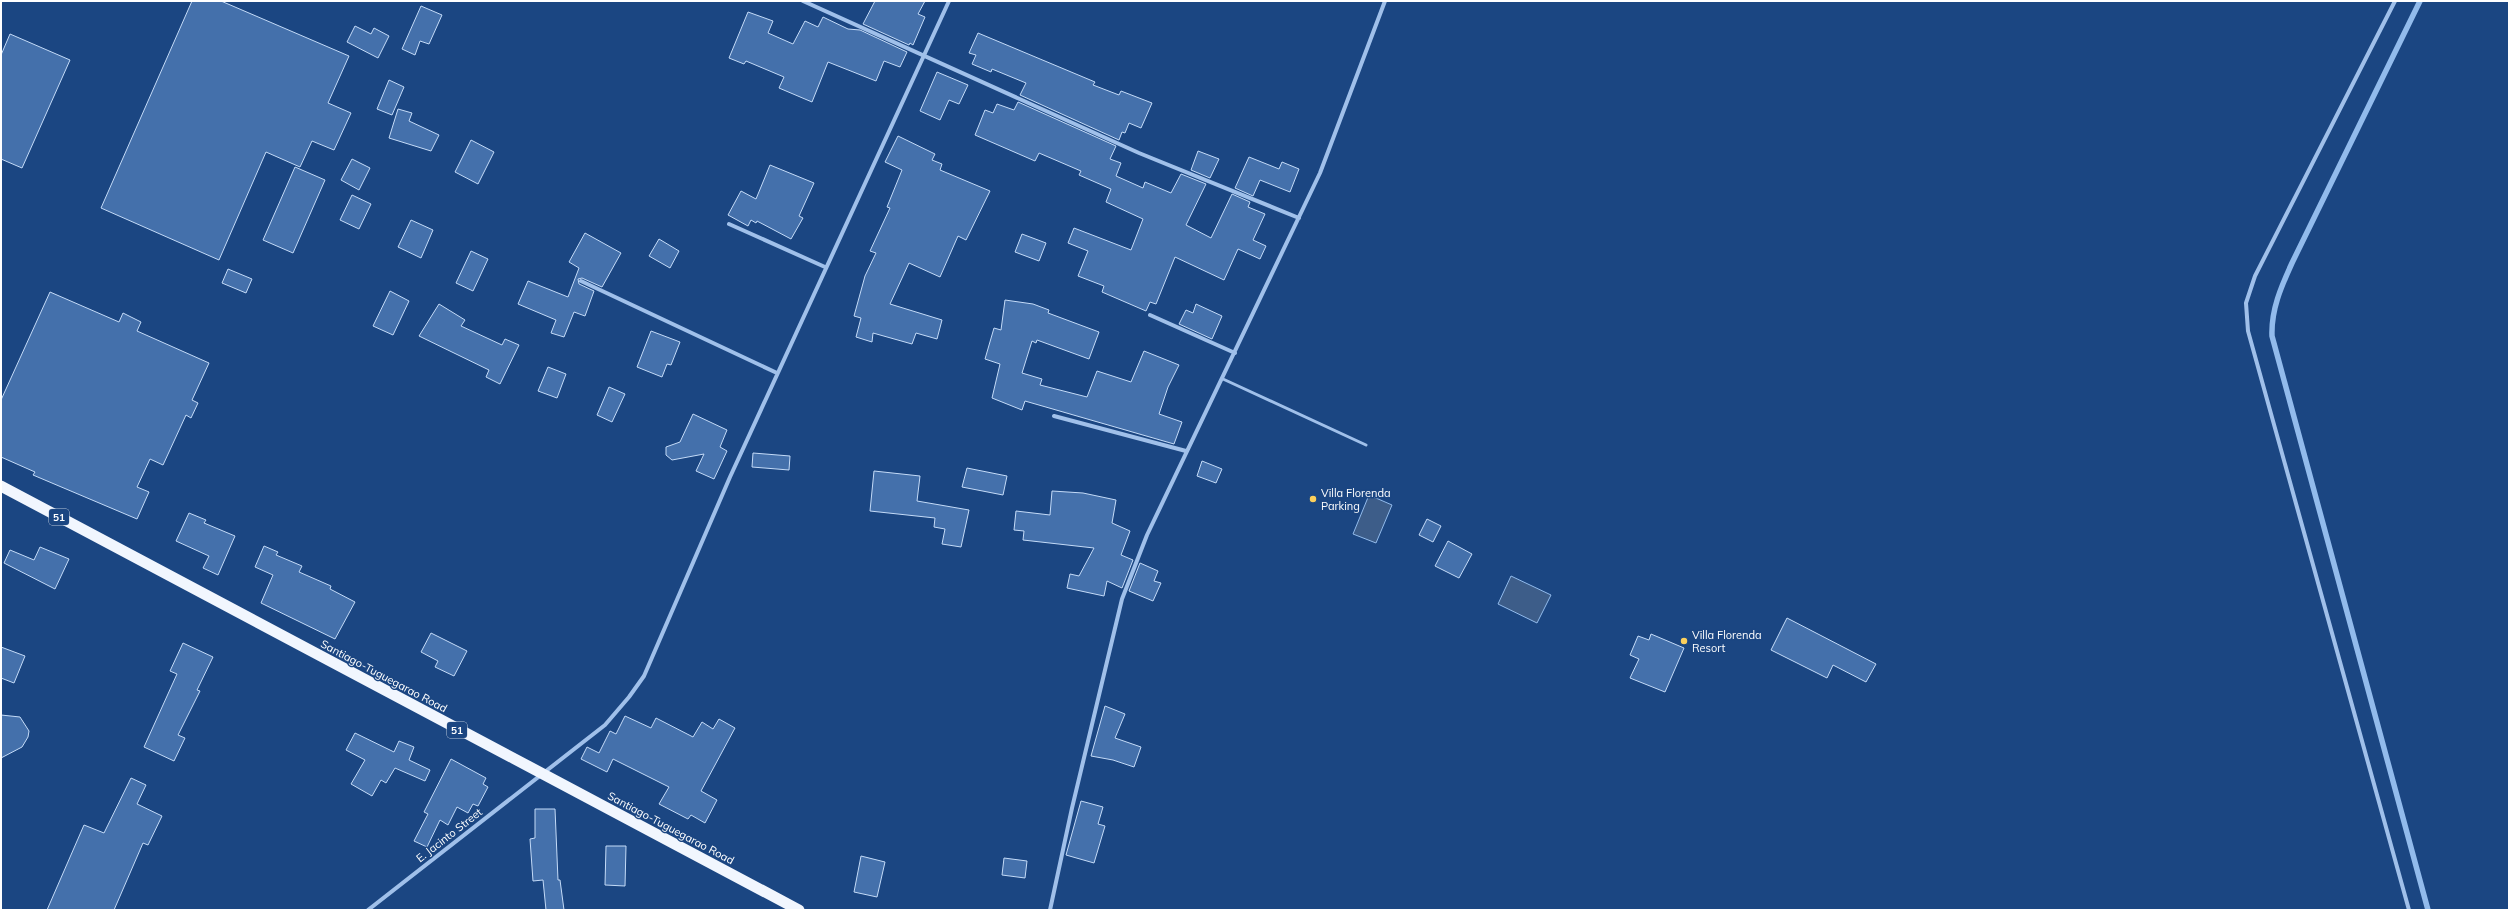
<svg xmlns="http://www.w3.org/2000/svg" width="2510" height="911" viewBox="0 0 2510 911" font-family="Mulish,sans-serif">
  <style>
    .water { fill: #3d5d89; stroke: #92bbec }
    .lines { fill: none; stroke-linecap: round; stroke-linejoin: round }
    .stream { stroke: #92bbec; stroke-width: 5.5 }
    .building { fill: #4470ab; stroke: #c4dbf8 }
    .service { stroke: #a0c0ea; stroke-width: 3 }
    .minor { stroke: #a0c0ea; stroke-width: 4 }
    .trunk { stroke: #f1f6fe; stroke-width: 11 }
    .poi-dot { fill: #fcd05c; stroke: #1b4682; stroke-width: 1.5 }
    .labels { text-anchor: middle; stroke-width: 3; stroke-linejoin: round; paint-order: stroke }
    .shield { fill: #1b4682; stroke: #bbc8da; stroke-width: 1 }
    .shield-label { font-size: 10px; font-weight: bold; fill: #fff }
    .poi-label { font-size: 11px; fill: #fff; stroke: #1b4682; text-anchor: start }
    .street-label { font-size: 11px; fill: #fff; stroke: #1b4682 }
  </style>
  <rect width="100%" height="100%" fill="#1b4682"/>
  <path class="water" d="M 1369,495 L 1392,505 L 1376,543 L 1353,534 Z
    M 1511,576 L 1551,595 L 1537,623 L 1498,604 Z"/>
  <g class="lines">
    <path class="stream" d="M 2420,1 L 2292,263 C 2281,287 2271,310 2272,336 L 2428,910"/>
  </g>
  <path class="building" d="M 192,1 L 221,1 L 349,56 L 328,103 L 351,113 L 334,150 L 312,141 L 300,167 L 266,152 L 219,260 L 101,208 Z
    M 875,1 L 925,1 L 918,14 L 925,17 L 913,45 L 910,43 L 909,45 L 863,24 Z
    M 421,6 L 442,15 L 429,44 L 420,41 L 415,55 L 402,49 Z
    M 748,12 L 773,21 L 768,33 L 793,44 L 805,21 L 818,27 L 823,17 L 848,29 L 860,30 L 907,52 L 900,67 L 884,61 L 876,81 L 828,62 L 812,102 L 779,88 L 784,77 L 746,61 L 744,64 L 729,58 Z
    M 355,26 L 371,34 L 374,28 L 389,36 L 378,58 L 347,42 Z
    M 978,33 L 1095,82 L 1093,85 L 1119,95 L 1121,91 L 1152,103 L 1141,128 L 1129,123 L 1125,133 L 1122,132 L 1119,140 L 1020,95 L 1026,83 L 992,69 L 991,72 L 972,64 L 976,55 L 969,53 Z
    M 10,34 L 70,60 L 22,168 L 1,159 L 1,55 Z
    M 937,72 L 968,85 L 959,104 L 949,100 L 940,120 L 920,111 Z
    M 389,80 L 404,87 L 392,115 L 377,109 Z
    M 1018,102 L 1116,146 L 1110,159 L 1121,163 L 1116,176 L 1143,188 L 1145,182 L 1171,193 L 1181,174 L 1206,184 L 1186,225 L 1211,238 L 1232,194 L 1250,202 L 1248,207 L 1265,214 L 1253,240 L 1266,246 L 1260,259 L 1238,249 L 1224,280 L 1175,257 L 1156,304 L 1150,302 L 1146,311 L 1102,292 L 1104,286 L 1078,276 L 1088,251 L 1068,243 L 1074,228 L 1131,250 L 1143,219 L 1106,202 L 1111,189 L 1079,175 L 1081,171 L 1039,153 L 1035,161 L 975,135 L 985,110 L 993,113 L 997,104 L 1014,110 Z
    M 398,109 L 412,113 L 409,121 L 439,135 L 431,151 L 389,138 Z
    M 898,136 L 935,154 L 932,160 L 942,164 L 940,170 L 990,191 L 966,240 L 958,236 L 940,277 L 909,263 L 890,304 L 942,320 L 937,339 L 916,333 L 912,344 L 873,333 L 872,342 L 856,337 L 861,318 L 854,316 L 865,276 L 876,253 L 870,251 L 890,208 L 887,207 L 902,170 L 885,162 Z
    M 471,140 L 494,152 L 478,184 L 455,172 Z
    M 1198,151 L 1219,159 L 1210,178 L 1191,170 Z
    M 1249,157 L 1279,169 L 1282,162 L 1299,169 L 1290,192 L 1260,180 L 1253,196 L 1235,188 Z
    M 352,159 L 370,168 L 359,190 L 341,180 Z
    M 770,165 L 814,183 L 799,216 L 803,218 L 791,239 L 757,221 L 756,223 L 751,220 L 748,226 L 728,215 L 741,191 L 756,199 Z
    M 295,167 L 325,180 L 293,253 L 263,240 Z
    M 352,195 L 371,204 L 359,229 L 340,220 Z
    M 411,220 L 433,230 L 421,258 L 398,247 Z
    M 585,233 L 621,253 L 602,287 L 582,278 L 578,279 L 579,284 L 594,291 L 585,316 L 574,312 L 564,337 L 551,333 L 556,320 L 518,304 L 528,281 L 568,297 L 579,268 L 569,262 Z
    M 1022,234 L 1046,243 L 1039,261 L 1015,252 Z
    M 659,239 L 679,251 L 670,268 L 649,256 Z
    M 471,251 L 488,259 L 473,291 L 456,283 Z
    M 228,269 L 252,279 L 246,293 L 222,283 Z
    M 390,291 L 409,301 L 393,335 L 373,326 Z
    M 50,292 L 119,322 L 123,313 L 141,322 L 137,331 L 209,363 L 192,400 L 198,403 L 191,418 L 186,415 L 163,465 L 150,459 L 137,487 L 149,492 L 137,519 L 33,475 L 35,472 L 1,457 L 1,400 Z
    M 1005,300 L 1033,304 L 1049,310 L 1048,313 L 1099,332 L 1089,359 L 1037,340 L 1036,343 L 1032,341 L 1022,373 L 1042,379 L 1040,385 L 1087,397 L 1097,371 L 1131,382 L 1144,351 L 1179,365 L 1168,387 L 1159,414 L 1182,422 L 1174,444 L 1025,401 L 1022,410 L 992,398 L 1000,364 L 985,359 L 994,328 L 1001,330 Z
    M 439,304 L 465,320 L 461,326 L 502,345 L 505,339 L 519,345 L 500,384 L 486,377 L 489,370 L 419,336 Z
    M 1196,304 L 1222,316 L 1212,339 L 1179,324 L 1186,310 L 1193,313 Z
    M 651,331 L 680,342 L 671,365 L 667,364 L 662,377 L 637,367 Z
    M 548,367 L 566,374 L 557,398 L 538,391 Z
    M 609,387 L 625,394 L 612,422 L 597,415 Z
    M 693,414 L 727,430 L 720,447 L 727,451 L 714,479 L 696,471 L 704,454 L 672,460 L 666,455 L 666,447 L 680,442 Z
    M 753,453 L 790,456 L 789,470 L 752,467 Z
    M 1202,461 L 1222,469 L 1216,483 L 1197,476 Z
    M 967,468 L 1007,476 L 1003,495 L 962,487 Z
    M 874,471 L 920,476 L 917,501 L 969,510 L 961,547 L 942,544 L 945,529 L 934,527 L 935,518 L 870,511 Z
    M 1052,491 L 1083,493 L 1116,500 L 1112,523 L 1130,531 L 1121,555 L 1133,560 L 1122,588 L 1107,581 L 1104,596 L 1067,588 L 1070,574 L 1079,576 L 1094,548 L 1023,540 L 1024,531 L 1014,530 L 1016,511 L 1050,515 Z
    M 189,513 L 206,520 L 204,523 L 235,536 L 218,575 L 203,568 L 209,556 L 176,541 Z
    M 1427,519 L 1441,526 L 1433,542 L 1419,535 Z
    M 1448,541 L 1472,554 L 1459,578 L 1435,566 Z
    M 264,546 L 278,552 L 276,555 L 302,566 L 299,572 L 331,586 L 330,589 L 355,602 L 335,639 L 261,603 L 273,575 L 255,567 Z
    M 40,547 L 69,559 L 55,589 L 4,563 L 10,550 L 34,560 Z
    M 1140,563 L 1158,571 L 1154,581 L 1161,583 L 1153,601 L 1129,591 Z
    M 1787,618 L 1876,664 L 1866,682 L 1833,665 L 1827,678 L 1771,650 Z
    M 431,633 L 467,651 L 454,676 L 435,667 L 438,661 L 421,652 Z
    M 1651,634 L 1684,648 L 1665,692 L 1630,678 L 1639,659 L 1630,655 L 1638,636 L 1649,640 Z
    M 183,643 L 213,657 L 197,690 L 200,691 L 178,735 L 185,738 L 174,761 L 144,747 L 177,674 L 170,671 Z
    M 1,647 L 25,656 L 14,683 L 1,678 Z
    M 1105,706 L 1125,714 L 1115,738 L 1141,747 L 1134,767 L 1113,760 L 1091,756 Z
    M 1,715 L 20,717 L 29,731 L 28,737 L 22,747 L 1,758 Z
    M 625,716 L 651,728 L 656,718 L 693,737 L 702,722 L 713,729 L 719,719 L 735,728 L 701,791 L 717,800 L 705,823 L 691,815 L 688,819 L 659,804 L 669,787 L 613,759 L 607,772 L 581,759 L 587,747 L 599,753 L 610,731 L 616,734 Z
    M 355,733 L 394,752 L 399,741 L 414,747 L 409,760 L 430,770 L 425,781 L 395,768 L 386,783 L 381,780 L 372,796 L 351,784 L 365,760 L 346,750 Z
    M 451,759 L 486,778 L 483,784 L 488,787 L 478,806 L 473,804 L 468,813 L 457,807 L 448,825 L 440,820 L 427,847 L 414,841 L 428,814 L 424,812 Z
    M 131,778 L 146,785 L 137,804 L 162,816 L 148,845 L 143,843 L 114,910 L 47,910 L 84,825 L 104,833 Z
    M 1081,801 L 1103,807 L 1098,824 L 1105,826 L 1094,863 L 1066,855 Z
    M 535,809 L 555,809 L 558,880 L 560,880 L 564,910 L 546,910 L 543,880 L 533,881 L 530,839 L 535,838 Z
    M 606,846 L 626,846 L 625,886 L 605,885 Z
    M 861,856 L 885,862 L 877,897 L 854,892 Z
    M 1004,858 L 1027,861 L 1025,878 L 1002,875 Z"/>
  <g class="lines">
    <path class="service" d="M 1223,379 L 1366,445"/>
    <path class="minor" d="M 803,1 L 1139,153 L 1299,218
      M 2395,1 L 2255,276 L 2246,303 L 2248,331 L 2409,910
      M 729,224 L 825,267
      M 581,281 L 777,373
      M 1150,315 L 1235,353
      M 1054,416 L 1186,451
      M 368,910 L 605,725 L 629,697 L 644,676 L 730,477 L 949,1
      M 1050,910 L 1072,808 L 1122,599 L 1147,535 L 1320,173 L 1385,1"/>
    <path class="trunk" d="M 1,486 L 799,910"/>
  </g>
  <g class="poi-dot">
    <circle cx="1313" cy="499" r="4"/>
    <circle cx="1684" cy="641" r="4"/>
  </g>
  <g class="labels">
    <g class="shield">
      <rect x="49" y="509" width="20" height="16" rx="3"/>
      <rect x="447" y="722" width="20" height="16" rx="3"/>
    </g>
    <g class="shield-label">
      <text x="59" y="521">51</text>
      <text x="457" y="734">51</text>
    </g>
    <g class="poi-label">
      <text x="1321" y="497">Villa Florenda<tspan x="1321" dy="13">Parking</tspan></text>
      <text x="1692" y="639">Villa Florenda<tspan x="1692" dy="13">Resort</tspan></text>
    </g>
    <g class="street-label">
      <text transform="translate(384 676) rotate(28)" y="4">Santiago-Tuguegarao Road</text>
      <text transform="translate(671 828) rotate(28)" y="4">Santiago-Tuguegarao Road</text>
      <text transform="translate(449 835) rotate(-38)" y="4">E. Jacinto Street</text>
    </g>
  </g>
  <rect width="2510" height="911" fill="none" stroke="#ffffff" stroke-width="4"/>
</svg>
